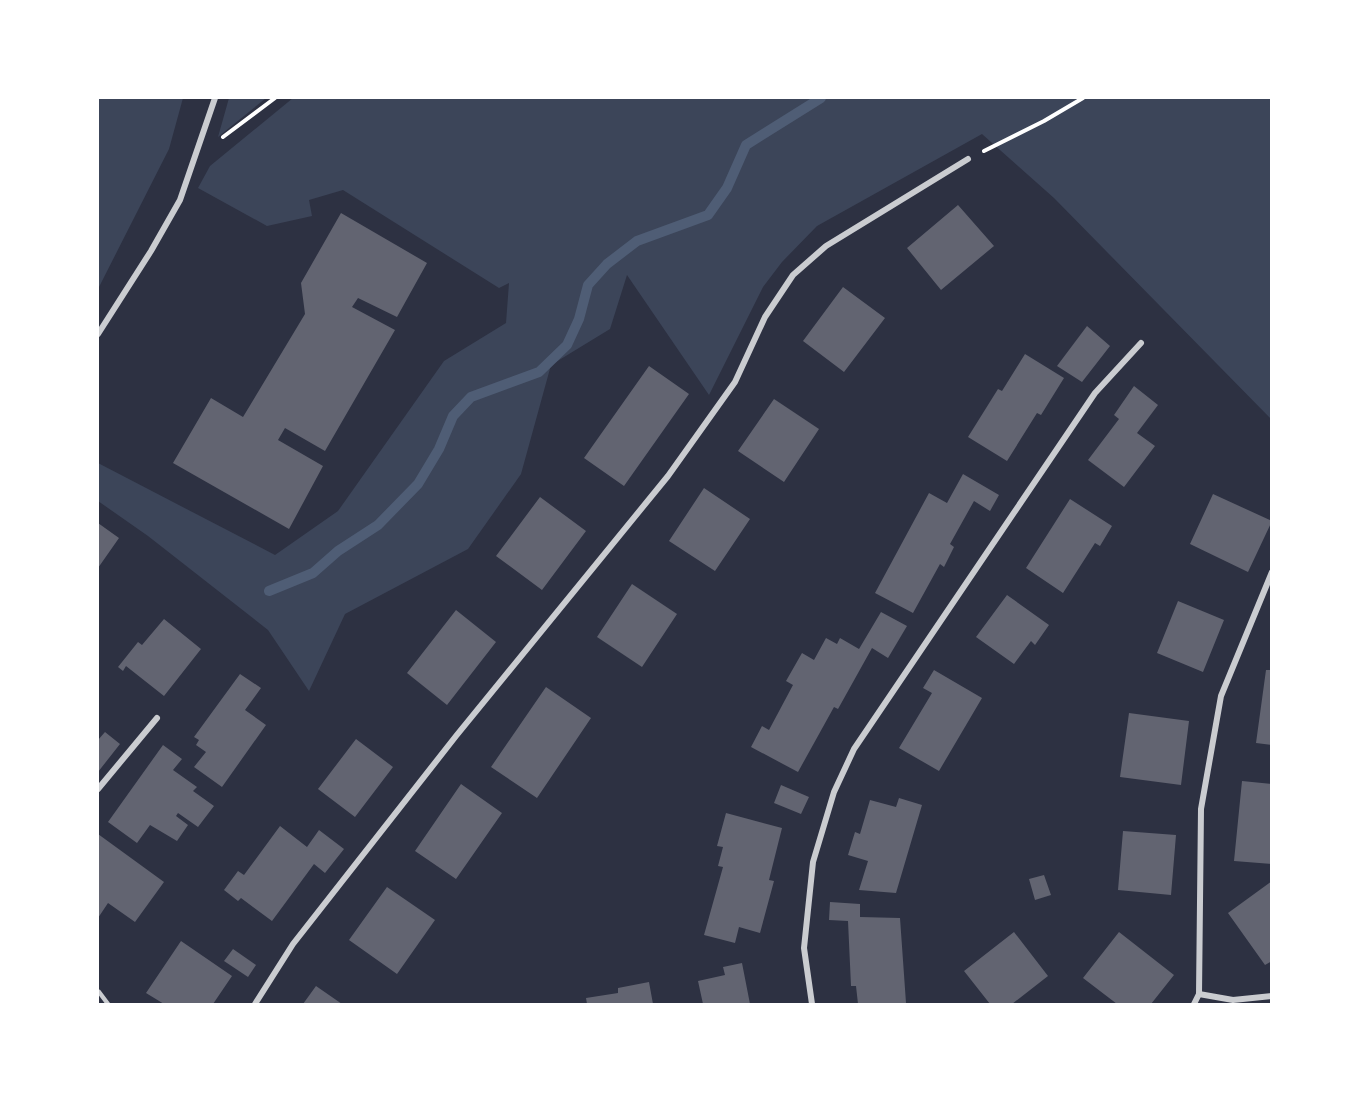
<svg xmlns="http://www.w3.org/2000/svg" width="1369" height="1102" viewBox="0 0 1369 1102" font-family="Commissioner,sans-serif">
  <style>
    .green { fill: #3c4559 }
    .lines { fill: none; stroke-linecap: round; stroke-linejoin: round }
    .stream { stroke: #4f5d75; stroke-width: 10 }
    .building { fill: #626471 }
    .path { stroke: #fff; stroke-width: 4 }
    .service { stroke: #caccd0; stroke-width: 4.5 }
    .minor { stroke: #caccd0; stroke-width: 6 }
  </style>
  <rect width="100%" height="100%" fill="#2d3142"/>
  <path class="green" d="M 98,98 L 183,98 L 169,149 L 98,289 Z
    M 229,98 L 266,98 L 218,137 Z
    M 293,98 L 1271,98 L 1271,419 L 1054,198 L 982,134 L 817,226 L 782,262 L 763,287 L 709,395 L 627,275 L 610,329 L 551,365 L 521,474 L 468,549 L 345,614 L 309,691 L 268,630 L 148,536 L 98,501 L 98,463 L 275,555 L 338,511 L 444,361 L 506,323 L 509,283 L 499,288 L 343,190 L 309,200 L 312,216 L 267,226 L 198,188 L 210,166 Z"/>
  <g class="lines">
    <path class="stream" d="M 269,591 L 313,573 L 338,551 L 378,525 L 418,484 L 439,449 L 453,416 L 471,397 L 539,372 L 567,345 L 579,319 L 588,285 L 607,264 L 637,241 L 708,215 L 727,188 L 746,145 L 821,98"/>
  </g>
  <path class="building" d="M 958,205 L 994,246 L 941,290 L 907,248 Z
    M 341,213 L 427,263 L 397,317 L 358,298 L 352,307 L 395,330 L 325,451 L 285,428 L 278,440 L 323,466 L 289,529 L 173,463 L 211,398 L 243,417 L 305,314 L 301,283 Z
    M 843,287 L 885,318 L 844,372 L 803,341 Z
    M 1087,326 L 1110,346 L 1082,382 L 1057,366 Z
    M 1025,354 L 1064,378 L 1041,415 L 1037,413 L 1007,461 L 968,437 L 998,389 L 1002,391 Z
    M 649,366 L 689,394 L 624,486 L 584,458 Z
    M 1134,386 L 1158,405 L 1137,433 L 1155,446 L 1124,487 L 1088,460 L 1119,419 L 1114,415 Z
    M 774,399 L 819,429 L 784,482 L 738,451 Z
    M 963,474 L 999,495 L 990,511 L 974,501 L 950,544 L 954,547 L 944,567 L 940,564 L 913,613 L 875,593 L 929,493 L 947,503 Z
    M 704,488 L 750,519 L 715,571 L 669,541 Z
    M 1213,494 L 1272,521 L 1248,572 L 1190,544 Z
    M 540,497 L 586,531 L 542,590 L 496,556 Z
    M 1070,499 L 1112,526 L 1100,546 L 1095,543 L 1063,593 L 1026,568 Z
    M 98,523 L 119,538 L 98,568 Z
    M 632,584 L 677,614 L 642,667 L 597,637 Z
    M 1007,595 L 1049,625 L 1035,645 L 1031,641 L 1014,664 L 976,637 Z
    M 1178,601 L 1224,620 L 1203,672 L 1157,653 Z
    M 456,610 L 496,642 L 447,705 L 407,673 Z
    M 881,612 L 907,626 L 888,658 L 872,648 L 838,709 L 834,707 L 798,772 L 751,747 L 762,726 L 769,730 L 793,685 L 786,681 L 802,653 L 814,660 L 826,638 L 837,644 L 840,638 L 859,649 Z
    M 164,619 L 201,649 L 164,696 L 126,666 L 123,671 L 118,667 L 138,642 L 142,645 Z
    M 934,670 L 982,698 L 939,771 L 899,748 L 932,693 L 923,688 Z
    M 1266,670 L 1272,670 L 1272,745 L 1256,743 Z
    M 240,674 L 261,688 L 245,710 L 266,725 L 222,787 L 194,767 L 206,752 L 196,745 L 199,740 L 194,737 Z
    M 546,687 L 591,718 L 537,798 L 491,767 Z
    M 1129,713 L 1189,721 L 1181,785 L 1120,777 Z
    M 105,732 L 120,744 L 98,772 L 98,740 Z
    M 356,739 L 393,767 L 355,817 L 318,789 Z
    M 163,745 L 182,759 L 173,770 L 197,787 L 193,791 L 214,806 L 198,827 L 178,813 L 176,816 L 188,825 L 177,841 L 150,825 L 137,843 L 108,822 Z
    M 1242,781 L 1272,784 L 1272,864 L 1234,861 Z
    M 461,784 L 502,813 L 456,879 L 415,851 Z
    M 781,785 L 809,797 L 801,814 L 774,803 Z
    M 899,798 L 922,805 L 896,893 L 859,890 L 868,861 L 848,855 L 855,832 L 860,834 L 870,800 L 896,807 Z
    M 726,813 L 782,828 L 769,880 L 774,881 L 760,933 L 739,927 L 735,943 L 704,935 L 723,867 L 718,866 L 723,847 L 717,846 Z
    M 280,826 L 307,847 L 319,830 L 344,849 L 325,873 L 314,864 L 272,921 L 241,898 L 238,901 L 224,890 L 238,871 L 244,875 Z
    M 1123,831 L 1176,835 L 1171,895 L 1118,890 Z
    M 98,834 L 164,882 L 135,922 L 108,903 L 98,918 Z
    M 1044,875 L 1051,895 L 1035,900 L 1029,879 Z
    M 1272,881 L 1272,961 L 1265,965 L 1228,913 Z
    M 387,887 L 435,920 L 397,974 L 349,940 Z
    M 830,902 L 860,904 L 860,917 L 900,918 L 906,1003 L 858,1004 L 856,986 L 851,986 L 848,921 L 829,920 Z
    M 1014,932 L 1048,976 L 1012,1004 L 990,1004 L 964,971 Z
    M 1119,932 L 1174,975 L 1151,1004 L 1117,1004 L 1083,978 Z
    M 181,941 L 232,976 L 213,1004 L 164,1004 L 146,993 Z
    M 233,949 L 256,965 L 248,977 L 224,961 Z
    M 742,963 L 750,1004 L 703,1004 L 698,981 L 725,975 L 723,967 Z
    M 649,982 L 653,1004 L 587,1004 L 586,998 L 618,993 L 618,988 Z
    M 316,986 L 342,1004 L 303,1004 Z"/>
  <g class="lines">
    <path class="path" d="M 223,137 L 275,98
      M 984,151 L 1044,121 L 1083,98"/>
    <path class="service" d="M 99,992 L 108,1004"/>
    <path class="minor" d="M 98,334 L 151,251 L 180,200 L 215,98
      M 98,789 L 157,718
      M 1199,994 L 1233,1000 L 1272,996
      M 255,1004 L 293,944 L 456,736 L 668,476 L 735,382 L 765,317 L 793,275 L 826,246 L 968,159
      M 812,1004 L 804,948 L 813,862 L 834,792 L 854,749 L 1095,393 L 1141,343
      M 1194,1004 L 1199,994 L 1201,809 L 1221,696 L 1272,572"/>
  </g>
  <rect width="1369" height="1102" fill="none" stroke="#ffffff" stroke-width="198"/>
</svg>
